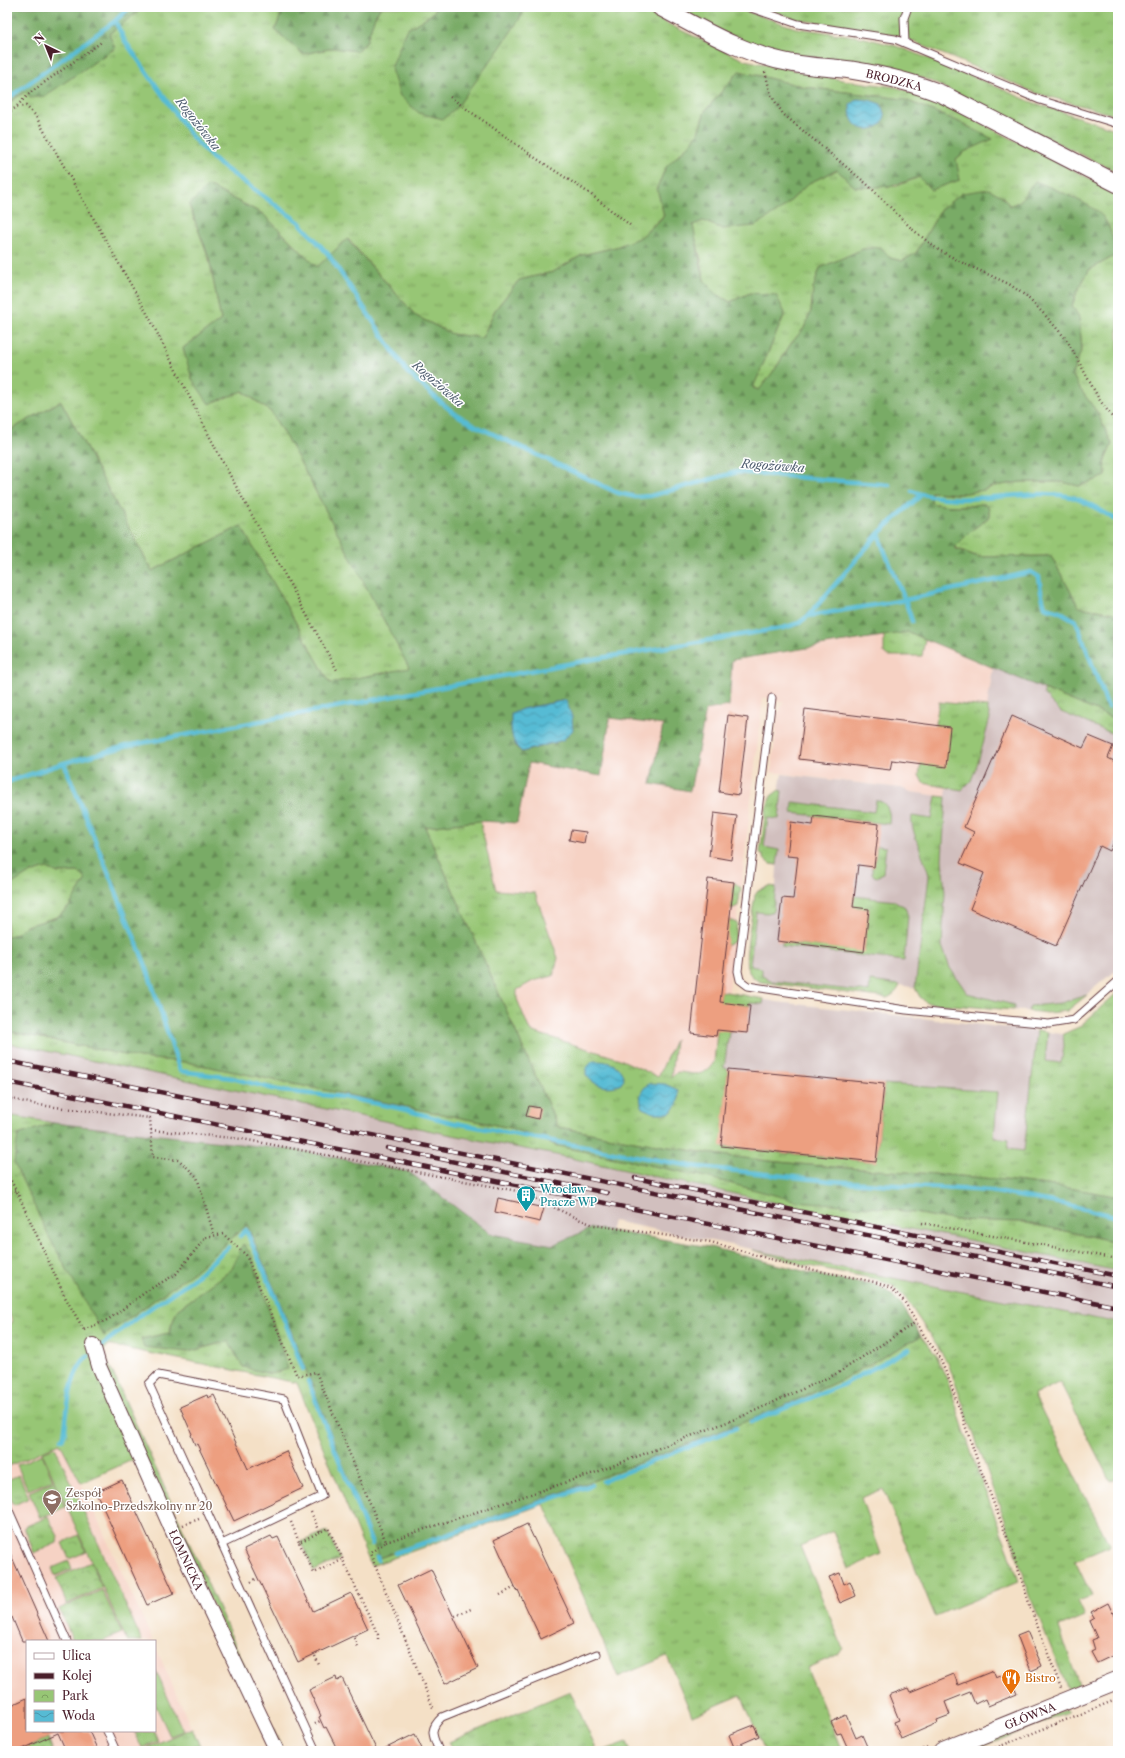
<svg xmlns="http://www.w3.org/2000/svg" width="1125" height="1758" viewBox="0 0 1125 1758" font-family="'Libre Caslon Text',serif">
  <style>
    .built { fill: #f6d2c4 }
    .industrial { fill: #d1bfbe }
    .grass { fill: url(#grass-tufts); stroke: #707250; fill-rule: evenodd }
    .forest { fill: url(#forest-firs); stroke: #626548; fill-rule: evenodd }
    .park { fill: url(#park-crowns); stroke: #707250 }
    .pitch { fill: #97c675; stroke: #707250 }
    .water { fill: url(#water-waves); stroke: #506d80 }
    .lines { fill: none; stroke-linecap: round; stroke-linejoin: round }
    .stream { stroke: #56bbd4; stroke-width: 4.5 }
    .building { fill: #ed9f80 }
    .service-casing { stroke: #643c42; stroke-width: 9 }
    .minor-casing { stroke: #643c42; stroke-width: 16 }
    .tertiary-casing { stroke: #643c42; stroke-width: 19 }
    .path { stroke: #643c42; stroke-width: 2.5; stroke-dasharray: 1 3; stroke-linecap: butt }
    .service { stroke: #fff; stroke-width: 7 }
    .minor { stroke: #fff; stroke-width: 14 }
    .tertiary { stroke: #fff; stroke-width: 17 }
    .rail-casing { stroke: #4a1f2b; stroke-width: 4.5 }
    .rail { stroke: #fff; stroke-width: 3; stroke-dasharray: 9; stroke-linecap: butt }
    .labels { text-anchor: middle; stroke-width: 3; stroke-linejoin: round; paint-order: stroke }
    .street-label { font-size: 11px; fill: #4a1f2b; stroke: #fff }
    .culture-label { font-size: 11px; fill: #0d838f; stroke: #fff; text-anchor: start }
    .education-label { font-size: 11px; fill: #785e54; stroke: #fff; text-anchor: start }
    .food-label { font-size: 11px; fill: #c56008; stroke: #fff; text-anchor: start }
    .water-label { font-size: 12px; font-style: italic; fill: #4f5d6f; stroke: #fff }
  </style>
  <defs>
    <pattern id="grass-tufts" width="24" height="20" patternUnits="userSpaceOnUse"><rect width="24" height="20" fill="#97c675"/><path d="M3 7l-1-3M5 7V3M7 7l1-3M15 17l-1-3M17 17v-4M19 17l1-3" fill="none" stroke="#7da060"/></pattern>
    <pattern id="forest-firs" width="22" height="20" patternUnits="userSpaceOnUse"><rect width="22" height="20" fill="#79ab66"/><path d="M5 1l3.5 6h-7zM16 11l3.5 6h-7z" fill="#658b54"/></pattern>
    <pattern id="park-crowns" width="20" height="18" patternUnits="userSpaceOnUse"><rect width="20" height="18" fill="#97c675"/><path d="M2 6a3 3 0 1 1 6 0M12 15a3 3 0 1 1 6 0" fill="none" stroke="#7da060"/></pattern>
    <pattern id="water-waves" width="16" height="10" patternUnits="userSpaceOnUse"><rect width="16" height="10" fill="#56bbd4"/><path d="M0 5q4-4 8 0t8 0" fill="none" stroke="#4997ac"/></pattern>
  </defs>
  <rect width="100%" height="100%" fill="#fff"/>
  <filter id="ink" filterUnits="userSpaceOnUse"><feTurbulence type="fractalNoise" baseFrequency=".025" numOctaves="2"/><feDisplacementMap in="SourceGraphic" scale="8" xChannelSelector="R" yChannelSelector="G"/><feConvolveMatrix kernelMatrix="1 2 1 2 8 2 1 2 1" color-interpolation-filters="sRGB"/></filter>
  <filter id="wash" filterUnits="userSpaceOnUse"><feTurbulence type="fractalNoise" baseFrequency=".012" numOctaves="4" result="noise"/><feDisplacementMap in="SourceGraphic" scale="16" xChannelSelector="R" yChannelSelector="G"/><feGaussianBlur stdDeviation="0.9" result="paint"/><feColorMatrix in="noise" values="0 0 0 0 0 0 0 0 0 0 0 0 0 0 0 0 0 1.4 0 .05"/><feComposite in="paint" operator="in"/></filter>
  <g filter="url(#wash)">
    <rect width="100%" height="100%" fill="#f4e0c6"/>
    <path class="built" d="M 908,632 L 993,667 L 987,707 L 990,718 L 946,797 L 911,792 L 901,788 L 771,772 L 778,714 L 784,702 L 763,697 L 722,1051 L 663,1147 L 558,1127 L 405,784 L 460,706 Z
      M 7,1331 L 81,1483 L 153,1641 L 27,1641 L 27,1731 L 155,1731 L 155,1646 L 202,1751 L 7,1751 Z"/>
    <path class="industrial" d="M 993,667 L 1118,720 L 1118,968 L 1067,1011 L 1048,1013 L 927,1003 L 920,997 L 915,988 L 900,985 L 894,994 L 887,998 L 761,982 L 755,980 L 750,974 L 746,962 L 755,895 L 763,887 L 776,886 L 777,866 L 770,864 L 765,860 L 760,852 L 766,809 L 771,796 L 779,790 L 782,774 L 901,788 L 911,792 L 946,797 L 947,788 L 962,790 L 971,781 L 990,718 L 987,707 Z
      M 729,993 L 777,1002 L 1063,1034 L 1064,1046 L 1062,1063 L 1045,1061 L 1035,1182 L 843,1168 L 713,1155 Z
      M 7,1043 L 447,1134 L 556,1155 L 795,1207 L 969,1240 L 1118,1271 L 1118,1323 L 613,1221 L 610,1231 L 592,1228 L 553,1245 L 491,1234 L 409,1172 L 301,1151 L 54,1123 L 7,1115 Z"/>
    <path class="grass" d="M 144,7 L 284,7 L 275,30 L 303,54 L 334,48 L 356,51 L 366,43 L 375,16 L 381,7 L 437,7 L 432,14 L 406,30 L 457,107 L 509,34 L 522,15 L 523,7 L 641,7 L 666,23 L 744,60 L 842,80 L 895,87 L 932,98 L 1118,193 L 1118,617 L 1114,613 L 1079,607 L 1051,556 L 978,557 L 954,547 L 973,529 L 986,520 L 989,516 L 989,510 L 987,505 C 981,502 975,506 968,506 C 956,506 943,506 931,503 L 931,492 L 960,494 L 984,490 L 994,486 L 1021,482 L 1062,482 L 1079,486 L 1106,476 L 1105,460 L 1112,444 L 1097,412 L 1080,389 L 1072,374 L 1082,349 L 1079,317 L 1072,306 L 1077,292 L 1089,270 L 1116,255 L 1020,201 L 1010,206 L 1002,196 L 941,209 L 916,253 L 902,261 L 890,258 L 881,247 L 863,249 L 820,268 L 813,289 L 811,311 L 804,328 L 790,345 L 776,368 L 760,390 L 753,387 L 785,313 L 750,293 L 730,302 L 715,293 L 704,280 L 701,260 L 692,225 L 703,221 L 723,229 L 782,209 L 809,183 L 837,170 L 855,187 L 897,186 L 919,177 L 956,159 L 966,151 L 992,139 L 957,121 L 903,99 L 805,87 L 739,71 L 705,111 L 698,133 L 690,144 L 666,167 L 657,188 L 664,215 L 641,237 L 616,247 L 582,255 L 553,272 L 519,280 L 495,310 L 482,338 L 452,334 L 416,316 L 348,239 L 317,267 L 263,214 L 208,186 L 189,205 L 209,258 L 221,320 L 183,348 L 271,412 L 298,458 L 410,669 L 330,683 L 241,526 L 152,571 L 61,401 L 7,432 L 7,104 L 26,91 L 115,49 L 108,34 Z
      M 675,7 L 734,7 L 796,28 L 861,37 L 896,46 L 956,69 L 1029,101 L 1118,130 L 1118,166 L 1113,170 L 926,79 L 891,69 L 793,54 L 750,43 L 723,33 Z
      M 759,7 L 1118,7 L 1118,116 L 1036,93 L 900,36 L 796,19 Z
      M 909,632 L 925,639 L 922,656 L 888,656 L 884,653 L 884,635 Z
      M 1044,689 L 1118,720 L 1118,736 L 1061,712 L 1044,695 Z
      M 939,702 L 987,707 L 990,718 L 978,762 L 971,781 L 962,790 L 923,783 L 919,775 L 921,763 L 935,725 Z
      M 779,790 L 782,791 L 779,819 L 768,818 L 764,847 L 779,850 L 777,865 L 770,864 L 765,860 L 760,852 L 766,809 L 771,796 Z
      M 936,796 L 946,797 L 942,859 L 945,893 L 942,946 L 950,968 L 967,993 L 1014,1005 L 1014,1010 L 927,1003 L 920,997 L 915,988 L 929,876 C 926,860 909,829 912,816 L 932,819 Z
      M 876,800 C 888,802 891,813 889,824 L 792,813 L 793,802 L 874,812 Z
      M 480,821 L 496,890 L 535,893 L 558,958 L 553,976 L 533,981 L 517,990 L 517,999 L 530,1031 L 620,1059 L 658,1077 L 675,1040 L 671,1078 L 677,1072 C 695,1073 703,1079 714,1062 L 721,991 L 764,999 L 763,1004 L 750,1003 L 750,1006 L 736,1004 L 733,1032 L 729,1032 L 724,1068 L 728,1069 L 722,1147 L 876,1162 L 884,1084 L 998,1092 L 994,1137 L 1009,1139 L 1008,1149 L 1024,1151 L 1037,1030 L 1048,1032 L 1045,1061 L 1061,1063 L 1064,1046 L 1063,1034 L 1079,1027 L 1118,992 L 1118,1197 C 1013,1175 906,1174 799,1164 C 718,1157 638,1142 558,1127 L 425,827 Z
      M 877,846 L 886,847 L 883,873 L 877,877 L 874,876 L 872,873 L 872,867 L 874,867 Z
      M 47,868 L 58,873 L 78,872 L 86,879 L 69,907 L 57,917 L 27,926 L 14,935 L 7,936 L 7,885 L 9,886 L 27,874 Z
      M 734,882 L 741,888 L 738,906 L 731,909 Z
      M 769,886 L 776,887 L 773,911 L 768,913 L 756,912 L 750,966 L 762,968 L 762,975 L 768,980 L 772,981 L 869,992 L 870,981 L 900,985 C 897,992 893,995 887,998 L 761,982 C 754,979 749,974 747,967 C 744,954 753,910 755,895 L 758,891 Z
      M 854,896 L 895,901 L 905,907 L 908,916 L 904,961 L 782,946 L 782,942 L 864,951 L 869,909 L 853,907 Z
      M 729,920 L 737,923 L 735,941 L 726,946 Z
      M 1087,995 L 1067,1011 L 1048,1013 L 1028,1011 L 1030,1006 L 1061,1003 Z
      M 7,1031 L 140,1058 L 186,1062 L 511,1128 L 558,1146 L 702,1176 L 954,1220 L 1022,1222 L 1118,1242 L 1118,1271 L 969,1240 L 795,1207 L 556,1155 L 447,1134 L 7,1043 Z
      M 7,1115 L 54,1123 L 18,1135 L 104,1336 L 192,1273 L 247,1224 L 277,1295 L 379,1558 L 587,1483 L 770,1412 L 841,1380 L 921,1336 L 936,1355 L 949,1384 L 977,1470 L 1009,1552 L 1018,1582 L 935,1616 L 883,1489 L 861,1498 L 881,1554 L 848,1569 L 833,1531 L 800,1546 L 843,1648 L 839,1654 L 807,1668 L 842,1751 L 765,1751 L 741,1695 L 692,1716 L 667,1656 L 618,1677 L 544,1504 L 371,1566 L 297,1383 L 109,1345 L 103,1351 L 283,1751 L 141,1456 L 81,1483 L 60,1443 L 7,1467 L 7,1325 L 13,1322 L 7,1309 ZM 243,1245 L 251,1254 L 288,1369 L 229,1341 L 188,1352 L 142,1339 L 169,1333 L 177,1310 L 231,1270 Z
      M 753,1250 L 1118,1323 L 1118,1477 L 1110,1481 L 1060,1382 L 1034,1395 L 1110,1546 L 1075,1561 L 1092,1596 L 1078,1601 L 1085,1616 L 1059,1627 L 1079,1685 L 1068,1690 L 1024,1580 L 1015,1548 L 948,1363 L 906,1299 L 893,1286 L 876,1279 L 805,1265 Z
      M 19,1475 L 29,1498 L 14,1505 L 7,1491 L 7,1480 Z
      M 54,1481 L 65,1507 L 40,1518 L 29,1492 Z
      M 48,1517 L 58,1536 L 57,1543 L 34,1553 L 24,1527 Z
      M 102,1590 L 122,1633 L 103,1641 L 73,1641 L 59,1609 Z
      M 570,1691 L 597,1751 L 455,1751 L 449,1742 Z
      M 1064,1710 L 1067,1713 L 972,1751 L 962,1751 Z
      M 192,1728 L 202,1751 L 140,1751 Z
      M 154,1731 L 158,1741 L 142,1748 L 135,1732 Z
      M 627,1742 L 631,1751 L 602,1751 Z"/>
    <path class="forest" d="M 7,7 L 144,7 L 109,34 L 115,48 L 45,96 L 30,98 L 26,91 L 7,104 Z
      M 284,7 L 381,7 L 375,16 L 366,43 L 356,51 L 334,48 L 303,54 L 275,30 Z
      M 437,7 L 523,7 L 522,15 L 500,48 L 457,107 L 443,119 L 419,113 L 400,96 L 391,69 L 406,30 L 432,14 Z
      M 739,71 L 805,87 L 903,99 L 957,121 L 993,139 L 966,151 L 956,159 L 960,180 L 931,190 L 919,177 C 893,187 883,188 855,187 L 837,170 L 809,183 L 782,209 L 755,226 L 723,229 L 703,221 L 693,225 L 704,280 L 715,293 L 730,302 L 750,293 L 776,295 L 785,313 L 753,388 L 759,390 L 776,368 L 790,345 L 804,328 L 811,311 L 813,289 L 820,268 L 863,249 L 881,247 L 890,258 L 902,261 L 916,253 L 941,209 L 962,193 L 989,189 L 1002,196 L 1010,206 L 1020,201 L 1035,181 C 1050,187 1095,205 1103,217 C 1111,228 1114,241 1116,255 L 1089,270 L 1077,292 L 1072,306 L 1079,317 L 1082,349 L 1072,374 L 1080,389 L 1097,412 L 1112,444 L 1105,460 L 1106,476 L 1079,486 L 1062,482 L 1021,482 L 994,486 L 984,490 L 960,494 L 931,492 L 931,503 C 943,506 956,506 968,506 C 975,506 981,502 987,505 L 989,510 L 989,516 L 986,520 L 973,529 L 954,548 L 978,557 L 1051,556 L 1079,607 L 1114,613 L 1118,617 L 1118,720 L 908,632 L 732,660 L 729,706 L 706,710 L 690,791 L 651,784 L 663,725 L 610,718 L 601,776 L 529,763 L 517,823 L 480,821 L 425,827 L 558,1127 C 638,1142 718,1157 799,1164 C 906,1174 1013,1175 1118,1197 L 1118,1242 L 1022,1222 L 954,1220 L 891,1209 L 797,1201 L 702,1176 L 558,1146 L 511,1128 L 186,1062 L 140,1058 L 7,1031 L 7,936 L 14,935 L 27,926 L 57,917 L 69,907 L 86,879 L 78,872 L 58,873 L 47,868 L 28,874 L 9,886 L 7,885 L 7,432 L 61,401 L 152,571 L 241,526 L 330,683 L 409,668 L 298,458 L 271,412 L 243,391 L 209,404 L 192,379 L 183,348 L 221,320 L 209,258 L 189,205 L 208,186 L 263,214 L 317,267 L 347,239 L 416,316 L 452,334 L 482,338 L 495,310 L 519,280 L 553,272 L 582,255 L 616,247 L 641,237 L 664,216 L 657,188 L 666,167 L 690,144 L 698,133 L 705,111 ZM 566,700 L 563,740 L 522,752 L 516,747 L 511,730 L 522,709 Z
      M 54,1123 L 301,1151 L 409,1172 L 491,1234 L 553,1245 L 592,1228 L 710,1247 L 838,1280 L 875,1284 L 889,1292 L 901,1304 L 921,1336 L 841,1380 L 770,1412 L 587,1483 L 379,1558 L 277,1295 L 247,1225 L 192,1273 L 104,1336 L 48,1235 L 14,1163 L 18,1135 Z
      M 243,1244 L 251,1254 L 288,1369 L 270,1374 L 243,1367 L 228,1341 L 188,1352 L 144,1347 L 141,1339 L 169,1333 L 177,1310 L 231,1270 Z"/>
    <path class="park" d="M 327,1531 L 340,1559 L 314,1571 L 301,1542 Z
      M 78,1535 L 86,1552 L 69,1559 L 62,1543 Z
      M 69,1561 L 72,1569 L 55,1576 L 52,1568 Z
      M 91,1562 L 102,1588 L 67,1604 L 56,1578 Z
      M 48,1738 L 53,1751 L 20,1751 Z"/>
    <path class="pitch" d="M 55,1447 L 142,1641 L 127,1641 L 42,1452 Z
      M 42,1454 L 53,1480 L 28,1490 L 17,1465 Z
      M 155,1669 L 183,1731 L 170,1736 L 155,1704 Z"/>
    <path class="water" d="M 857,99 L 869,100 L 881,104 L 885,116 C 884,118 883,123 881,124 C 875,131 861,131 855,124 C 850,118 850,112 850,105 Z
      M 566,700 L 572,717 L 573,730 L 563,740 L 522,752 C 510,743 511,728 511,714 L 522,709 Z
      M 593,1061 C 607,1061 620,1063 624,1079 L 621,1084 C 609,1090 594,1086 586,1075 L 586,1068 Z
      M 650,1083 L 665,1084 L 678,1090 C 680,1099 678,1107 670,1113 L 654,1113 L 642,1108 C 639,1096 640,1090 650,1083 Z"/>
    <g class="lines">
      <path class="stream" d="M 130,7 L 115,21 L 125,41 L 192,137 L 215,161 L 299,222 L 328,254 L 407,372 L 436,398 L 454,413 L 476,426 L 618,493 L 636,497 L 650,496 L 737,472 L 889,485
        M 7,99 L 115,21
        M 912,491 C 947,504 986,497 1023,495 C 1040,494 1056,493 1072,497 C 1089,502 1103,512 1118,521
        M 808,616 L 905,600 L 882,545 L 879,533
        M 912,621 L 905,600 L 1031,572 L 1039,577 L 1041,592 L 1045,607 L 1059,611 L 1076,621 L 1108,707
        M 64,763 L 146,966 L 180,1071 L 232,1078 L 281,1091 L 343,1097 L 398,1108 L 450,1122 L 535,1138 L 691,1166 L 831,1181 L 990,1191 L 1064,1204 L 1118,1217
        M 7,782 L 64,763 L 131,745 L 594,659 L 783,628 L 799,623 L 808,616 L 879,533 L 921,495
        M 240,1236 L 246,1230 L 275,1296 L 303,1369
        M 101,1346 L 139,1316 L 193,1279 L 228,1247
        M 308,1381 L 372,1544
        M 751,1422 L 842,1385 L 909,1349
        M 62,1439 L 64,1436 C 68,1411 68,1373 88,1356
        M 603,1481 L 736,1428
        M 395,1553 L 591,1485
        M 377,1557 L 378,1560"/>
    </g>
    <g id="blocks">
      <path class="building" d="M 805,709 L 950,727 L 946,767 L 892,760 L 890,770 L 799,759 Z
        M 728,715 L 748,718 L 739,795 L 719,792 Z
        M 1012,716 L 1083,748 L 1089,736 L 1113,746 L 1108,758 L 1118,763 L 1118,832 L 1110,851 L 1100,846 L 1056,946 L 970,909 L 984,873 L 960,863 L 974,832 L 964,827 Z
        M 714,813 L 737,816 L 731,860 L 709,856 Z
        M 814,816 L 879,824 L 874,867 L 858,865 L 853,907 L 869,909 L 864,952 L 777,941 L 782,898 L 793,899 L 798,857 L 787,856 L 791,822 L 813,825 Z
        M 571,830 L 586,832 L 584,843 L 569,840 Z
        M 708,879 L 734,882 L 720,1002 L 750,1006 L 747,1033 L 717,1030 L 716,1036 L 691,1033 Z
        M 728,1069 L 884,1084 L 876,1162 L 721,1146 Z
        M 529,1106 L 540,1108 L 538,1119 L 526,1116 Z
        M 498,1198 L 544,1208 L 540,1222 L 495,1212 Z
        M 207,1395 L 208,1398 L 214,1395 L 248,1469 L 286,1451 L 303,1488 L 234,1521 L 197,1444 L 195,1445 L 191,1435 L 192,1434 L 180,1407 Z
        M 122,1480 L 174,1593 L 147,1605 L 96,1492 Z
        M 527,1524 L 574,1623 L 541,1639 L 518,1590 L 517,1591 L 494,1540 Z
        M 271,1536 L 273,1539 L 278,1537 L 313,1611 L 351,1593 L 368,1629 L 298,1662 L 244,1549 Z
        M 7,1546 L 49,1641 L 22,1641 L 12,1617 L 7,1619 Z
        M 431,1569 L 478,1668 L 445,1684 L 398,1585 Z
        M 840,1573 L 844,1584 L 850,1581 L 856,1596 L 840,1603 L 829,1577 Z
        M 1108,1603 L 1118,1624 L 1118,1653 L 1097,1663 L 1091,1652 L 1095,1650 L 1092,1640 L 1097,1638 L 1089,1620 L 1094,1617 L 1091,1612 Z
        M 1027,1631 L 1042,1666 L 1031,1671 L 1017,1635 Z
        M 993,1671 L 996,1678 L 1008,1673 L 1017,1694 L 988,1706 L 985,1699 L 975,1704 L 970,1692 L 945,1702 L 950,1715 L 937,1720 L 938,1723 L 901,1739 L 894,1722 L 899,1720 L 889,1695 L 908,1688 L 910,1692 L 954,1674 L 958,1685 Z
        M 336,1677 L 337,1681 L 342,1678 L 377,1751 L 338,1751 L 326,1727 L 324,1728 L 319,1717 L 321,1716 L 309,1690 Z
        M 27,1698 L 27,1731 L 89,1731 L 98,1751 L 66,1751 L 58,1733 L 18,1751 L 7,1751 L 7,1707 Z
        M 846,1715 L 856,1738 L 862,1735 L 869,1751 L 849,1751 L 841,1733 L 837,1734 L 831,1722 Z
        M 754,1725 L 759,1736 L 734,1747 L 729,1735 Z
        M 415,1734 L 423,1751 L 380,1751 Z"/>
    </g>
  </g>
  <g filter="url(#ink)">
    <use href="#blocks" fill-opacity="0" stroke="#643c42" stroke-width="1"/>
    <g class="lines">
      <defs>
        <path id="service" d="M 748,7 L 798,24 L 895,39 L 1040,100 L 1118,124
          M 905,43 L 904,18 L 908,7
          M 772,698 L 738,971 L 740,980 L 748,986 L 906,1010 L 1049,1024 L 1074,1020 L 1118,981
          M 7,1506 L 67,1641
          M 222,1544 L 322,1496 L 284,1399 L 158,1375 L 149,1384 L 316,1751
          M 107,1731 L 116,1751
          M 439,1751 C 433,1736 428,1730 442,1717 L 597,1654"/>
        <path id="minor" d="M 93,1345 L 99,1366 L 172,1530 L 277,1751"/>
        <path id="tertiary" d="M 660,7 C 704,30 742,54 791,63 C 810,67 831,67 851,70 C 882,75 912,82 942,94 L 1118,184
          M 942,1751 L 1118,1680"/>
      </defs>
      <use href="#service" class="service-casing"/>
      <use href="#minor" class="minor-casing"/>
      <use href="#tertiary" class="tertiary-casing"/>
      <path class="path" d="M 765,72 L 771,95 L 783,114 L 868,185 L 912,229 L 937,249 L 963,263 L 1009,284 L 1026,296 L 1044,314 L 1067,340 L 1099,399 L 1118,425
        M 450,97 L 534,157 L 589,193 L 630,225
        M 17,106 L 31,92 L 103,41
        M 7,113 L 17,107 L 26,106 L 35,115 L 148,315 L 220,457 L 338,672
        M 7,1098 L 38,1105 L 150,1118 L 153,1157 L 179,1160 L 197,1177 L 214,1235
        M 151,1130 L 242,1139 L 517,1191 C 544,1200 567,1216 594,1225 L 711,1242 L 794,1266 L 875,1282 L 891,1288 L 904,1301 L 925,1337 L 938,1354 L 950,1382 L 980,1468 L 1012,1550 L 1031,1609 L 1061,1688
        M 7,1174 L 16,1190
        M 7,1194 L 16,1190 L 65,1297 L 84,1330
        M 922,1223 L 1118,1259
        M 84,1330 L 109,1319 L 150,1289 L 176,1274 L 206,1237 L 223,1234 L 246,1255 L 297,1376 L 316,1372 L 386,1542 L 370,1553 L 434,1710
        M 311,1512 L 320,1532 L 328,1528 L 378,1635 L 378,1640
        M 291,1522 L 299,1542
        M 183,1525 L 199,1519
        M 320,1532 L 299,1542 L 314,1573 L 342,1560
        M 386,1542 L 594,1473 L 743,1416 L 838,1373 L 916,1322
        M 251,1582 L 256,1579
        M 500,1595 L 515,1587
        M 455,1616 L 471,1609
        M 354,1638 L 359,1649
        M 315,1656 L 320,1667
        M 315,1724 L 320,1721
        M 919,1751 L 928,1747
        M 988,1751 L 1118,1699"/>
      <use href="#service" class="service"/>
      <use href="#minor" class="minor"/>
      <use href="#tertiary" class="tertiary"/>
      <defs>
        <path id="rail" d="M 7,1061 L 986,1259 L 1118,1287
          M 7,1082 L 1118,1307
          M 387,1148 L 607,1193
          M 635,1178 L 1118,1276"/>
      </defs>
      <use href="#rail" class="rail-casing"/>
      <use href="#rail" class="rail"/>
    </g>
  </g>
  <defs>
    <symbol id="building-pin" viewBox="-11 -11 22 30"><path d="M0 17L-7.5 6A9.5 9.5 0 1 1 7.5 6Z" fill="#0f9aa8" stroke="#fff"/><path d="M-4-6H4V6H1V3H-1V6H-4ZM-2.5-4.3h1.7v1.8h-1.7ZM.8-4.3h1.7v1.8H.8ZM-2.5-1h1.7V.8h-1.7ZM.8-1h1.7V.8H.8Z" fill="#fff"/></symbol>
    <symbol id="school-pin" viewBox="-11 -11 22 30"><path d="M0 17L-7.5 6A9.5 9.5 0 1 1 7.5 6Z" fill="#8d6e63" stroke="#fff"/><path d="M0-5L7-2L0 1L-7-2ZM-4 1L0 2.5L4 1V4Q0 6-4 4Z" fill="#fff"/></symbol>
    <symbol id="restaurant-pin" viewBox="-11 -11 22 30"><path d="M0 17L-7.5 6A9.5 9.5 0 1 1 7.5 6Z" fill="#e8710a" stroke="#fff"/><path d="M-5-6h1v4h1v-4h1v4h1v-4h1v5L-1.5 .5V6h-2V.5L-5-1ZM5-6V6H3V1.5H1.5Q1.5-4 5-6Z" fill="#fff"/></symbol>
  </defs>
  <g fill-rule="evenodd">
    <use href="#building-pin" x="515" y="1184" width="22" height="30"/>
    <use href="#school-pin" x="41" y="1488" width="22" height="30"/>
    <use href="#restaurant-pin" x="1000" y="1667" width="22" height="30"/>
  </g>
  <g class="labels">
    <g class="street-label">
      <text transform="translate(894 80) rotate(14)" y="4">BRODZKA</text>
      <text transform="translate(186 1560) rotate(65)" y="4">ŁOMNICKA</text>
      <text transform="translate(1030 1716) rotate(-22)" y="4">GŁÓWNA</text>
    </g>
    <g class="culture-label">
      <text x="540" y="1193">Wrocław<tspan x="540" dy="13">Pracze WP</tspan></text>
    </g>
    <g class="education-label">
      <text x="66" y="1497">Zespół<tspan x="66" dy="13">Szkolno-Przedszkolny nr 20</tspan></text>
    </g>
    <g class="food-label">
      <text x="1025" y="1682">Bistro</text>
    </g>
    <g class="water-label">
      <text transform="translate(198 124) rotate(52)" y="4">Rogożówka</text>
      <text transform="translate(438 384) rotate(41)" y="4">Rogożówka</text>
      <text transform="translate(773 466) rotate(4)" y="4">Rogożówka</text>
    </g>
  </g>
  <rect width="1125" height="1758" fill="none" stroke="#fff" stroke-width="24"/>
  <rect x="26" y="1640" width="130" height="92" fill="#ffffff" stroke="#b7a5aa"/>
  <rect x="34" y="1653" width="20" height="6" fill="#ffffff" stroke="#b7a5aa"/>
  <text x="62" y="1660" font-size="12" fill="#4a1f2b">Ulica</text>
  <rect x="34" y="1673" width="20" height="6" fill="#4a1f2b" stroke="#b7a5aa"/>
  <text x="62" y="1680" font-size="12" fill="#4a1f2b">Kolej</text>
  <rect x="34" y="1690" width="20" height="12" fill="url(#park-crowns)" stroke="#b7a5aa"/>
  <text x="62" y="1700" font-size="12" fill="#4a1f2b">Park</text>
  <rect x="34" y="1710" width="20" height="12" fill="url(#water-waves)" stroke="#b7a5aa"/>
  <text x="62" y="1720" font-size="12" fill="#4a1f2b">Woda</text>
  <g transform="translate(46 46) rotate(317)" stroke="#ffffff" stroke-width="3" paint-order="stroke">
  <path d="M0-3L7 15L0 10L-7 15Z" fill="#4a1f2b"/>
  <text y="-6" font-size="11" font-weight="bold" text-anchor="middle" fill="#4a1f2b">N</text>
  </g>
</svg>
